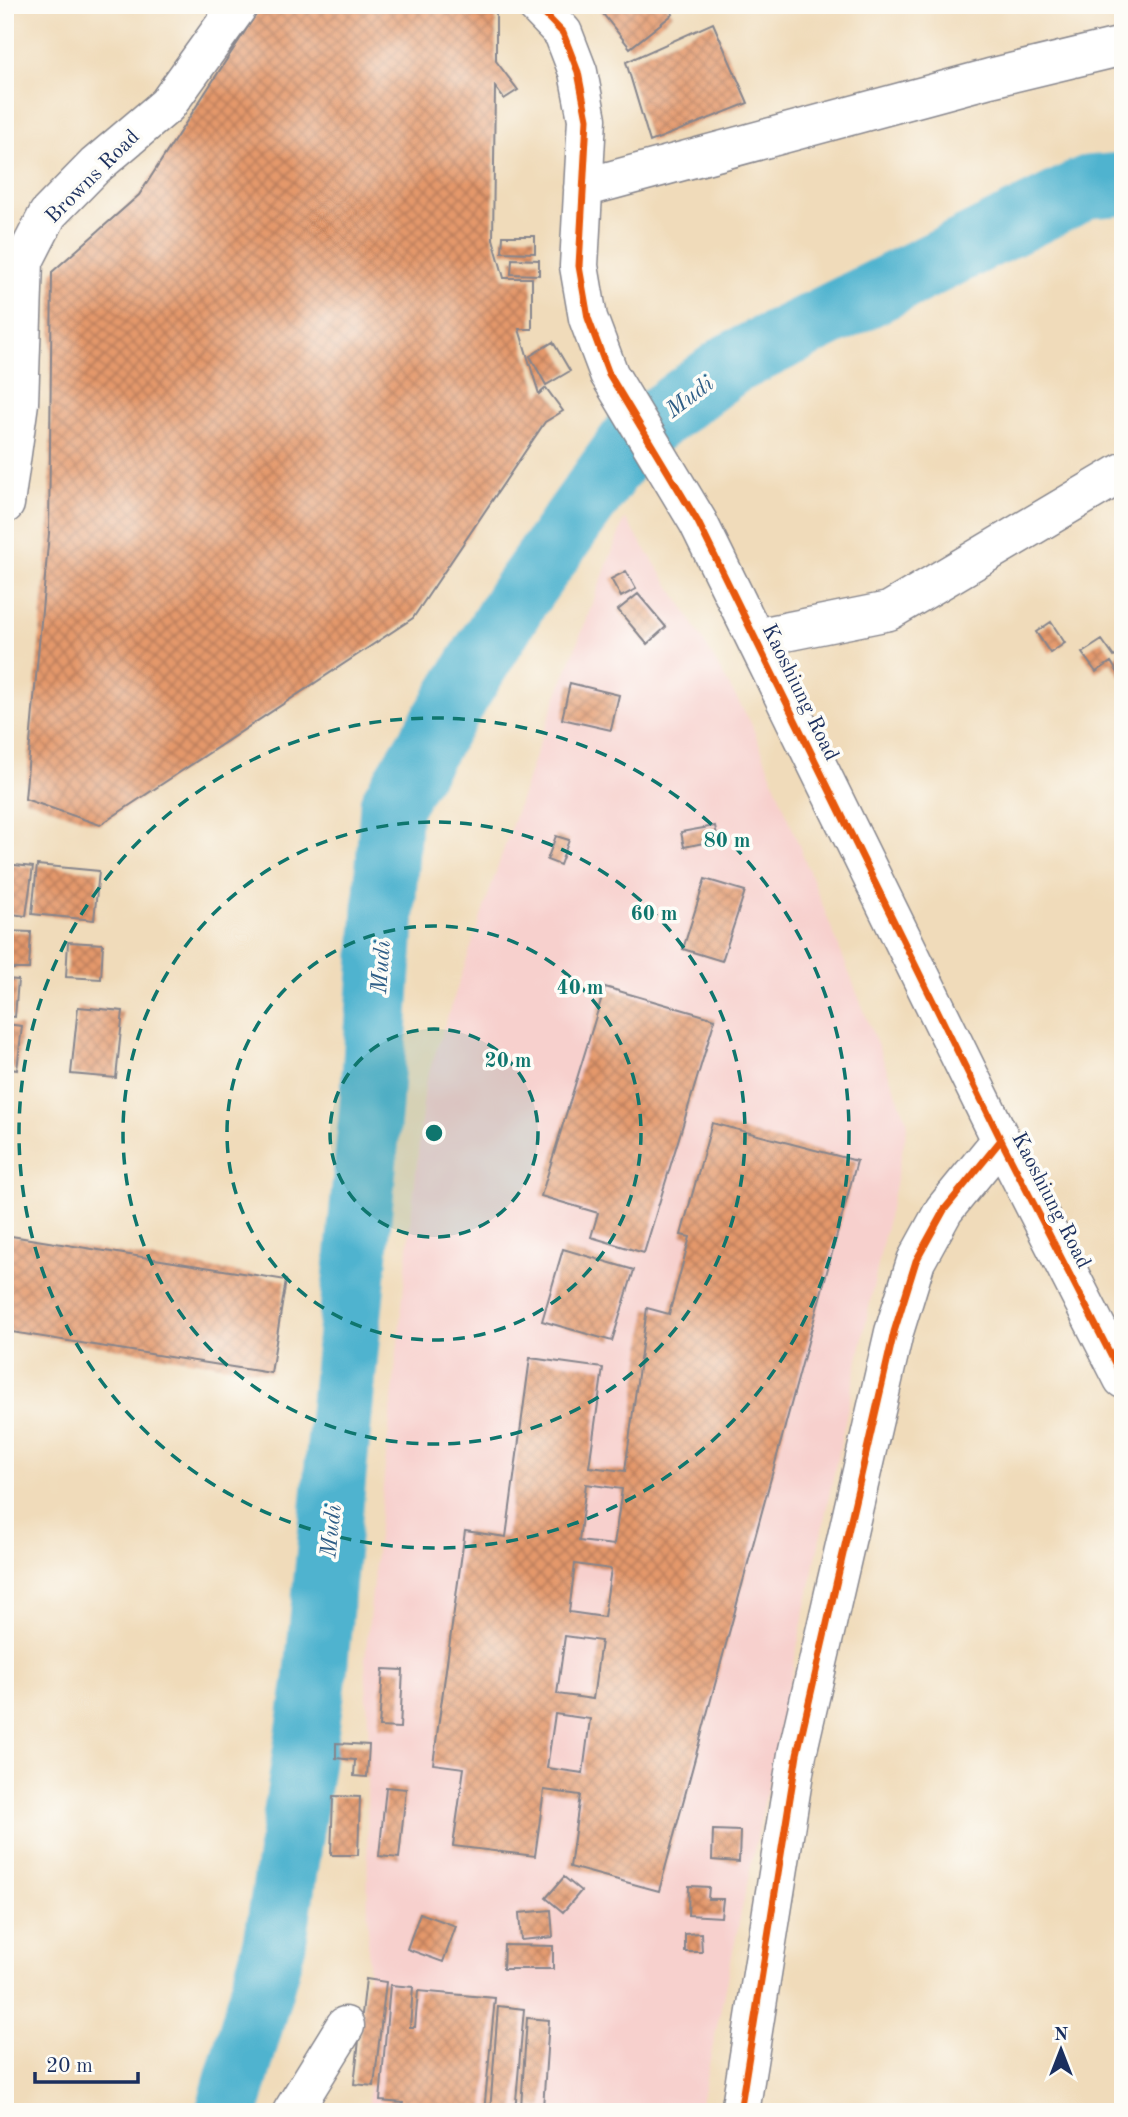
<svg xmlns="http://www.w3.org/2000/svg" width="1128" height="2117" viewBox="0 0 1128 2117" font-family="'Old Standard TT',serif">
  <style>
    .built { fill: #f7d0cd }
    .lines { fill: none; stroke-linecap: round; stroke-linejoin: round }
    .river { stroke: #50b3cf; stroke-width: 63 }
    .building { fill: url(#building-cross-hatch); fill-rule: evenodd }
    .minor-casing { stroke: #86858c; stroke-width: 41 }
    .minor { stroke: #fff; stroke-width: 38 }
    .cycleway-casing { stroke: #fdfcf7; stroke-width: 11 }
    .cycleway { stroke: #e8590c; stroke-width: 7 }
    .ring { fill: none; stroke: #0f766e; stroke-width: 3.5; stroke-dasharray: 12 9 }
    .labels { text-anchor: middle; stroke-width: 7; stroke-linejoin: round; paint-order: stroke }
    .street-label { font-size: 21px; fill: #1b2f5e; stroke: #fdfcf7 }
    .water-label { font-size: 23px; font-style: italic; fill: #2e5d86; stroke: #fdfcf7 }
    .centre { fill: #0f766e; stroke: #fdfcf7; stroke-width: 3.5 }
    .ring-label { font-size: 21px; text-anchor: middle; font-weight: bold; fill: #0f766e; stroke: #fdfcf7; stroke-width: 7; stroke-linejoin: round; paint-order: stroke }
  </style>
  <defs>
    <pattern id="building-cross-hatch" width="8" height="8" patternUnits="userSpaceOnUse" patternTransform="scale(1.75)"><rect width="8" height="8" fill="#e4986b"/><path d="M0 0l8 8M0 8l8-8" fill="none" stroke="#b87c5b"/></pattern>
  </defs>
  <rect width="100%" height="100%" fill="#fdfcf7"/>
  <filter id="ink" filterUnits="userSpaceOnUse"><feTurbulence type="fractalNoise" baseFrequency=".0143" numOctaves="2"/><feDisplacementMap in="SourceGraphic" scale="14" xChannelSelector="R" yChannelSelector="G"/><feConvolveMatrix kernelMatrix="1 2 1 2 8 2 1 2 1" color-interpolation-filters="sRGB"/></filter>
  <filter id="wash" filterUnits="userSpaceOnUse"><feTurbulence type="fractalNoise" baseFrequency=".00686" numOctaves="4" result="noise"/><feDisplacementMap in="SourceGraphic" scale="28" xChannelSelector="R" yChannelSelector="G"/><feGaussianBlur stdDeviation="1.57" result="paint"/><feColorMatrix in="noise" values="0 0 0 0 0 0 0 0 0 0 0 0 0 0 0 0 0 1.4 0 .05"/><feComposite in="paint" operator="in"/></filter>
  <g filter="url(#wash)">
    <rect width="100%" height="100%" fill="#f0dbba"/>
    <path class="built" d="M 625,518 L 684,608 L 751,723 L 908,1123 L 699,2112 L 369,2112 L 367,1777 L 369,1743 L 365,1659 L 425,1084 L 541,738 Z"/>
    <g class="lines">
      <path class="river" d="M 227,2112 L 275,1943 L 315,1681 L 371,1106 L 391,805 L 518,598 L 632,438 L 731,364 L 1088,187 L 1123,184"/>
    </g>
    <g id="blocks">
      <path class="building" d="M 262,5 L 496,5 L 496,61 L 518,90 L 504,99 L 495,87 L 493,239 L 504,278 L 532,278 L 532,329 L 519,329 L 539,394 L 546,388 L 563,411 L 545,422 L 413,618 L 100,825 L 25,799 L 49,533 L 52,272 L 139,195 Z
        M 596,5 L 666,5 L 673,14 L 630,48 Z
        M 713,23 L 748,103 L 650,142 L 626,62 Z
        M 503,236 L 535,236 L 535,253 L 502,252 Z
        M 512,259 L 539,260 L 539,275 L 511,274 Z
        M 553,342 L 570,371 L 546,385 L 530,356 Z
        M 626,571 L 636,589 L 621,597 L 611,579 Z
        M 638,594 L 666,627 L 647,644 L 618,610 Z
        M 1051,622 L 1065,643 L 1050,653 L 1036,632 Z
        M 1102,640 L 1114,657 L 1123,651 L 1123,674 L 1120,676 L 1111,662 L 1096,672 L 1082,653 Z
        M 570,683 L 619,695 L 611,730 L 562,719 Z
        M 715,826 L 718,840 L 684,847 L 681,832 Z
        M 556,836 L 569,840 L 560,865 L 547,860 Z
        M 5,864 L 33,867 L 26,916 L 5,913 Z
        M 37,865 L 99,871 L 94,920 L 32,914 Z
        M 705,879 L 745,891 L 722,961 L 683,949 Z
        M 5,931 L 31,932 L 29,969 L 5,969 Z
        M 68,942 L 103,944 L 101,979 L 66,977 Z
        M 5,979 L 18,980 L 15,1017 L 5,1016 Z
        M 605,987 L 715,1019 L 644,1253 L 591,1237 L 598,1213 L 541,1196 Z
        M 78,1007 L 123,1011 L 116,1078 L 71,1074 Z
        M 5,1024 L 22,1026 L 17,1070 L 5,1068 Z
        M 712,1123 L 857,1161 L 659,1891 L 570,1867 L 580,1795 L 544,1790 L 535,1856 L 453,1846 L 464,1768 L 433,1764 L 465,1531 L 506,1537 L 530,1358 L 603,1368 L 589,1467 L 625,1471 L 647,1308 L 669,1314 L 690,1237 L 681,1235 ZM 586,1484 L 622,1489 L 614,1545 L 579,1541 ZM 575,1564 L 611,1569 L 604,1617 L 569,1612 ZM 565,1636 L 601,1641 L 593,1699 L 557,1694 ZM 555,1714 L 590,1719 L 583,1773 L 547,1768 Z
        M 5,1235 L 286,1280 L 271,1373 L 5,1331 Z
        M 563,1249 L 634,1270 L 612,1341 L 542,1321 Z
        M 383,1669 L 403,1670 L 400,1728 L 379,1727 Z
        M 336,1743 L 369,1745 L 367,1777 L 354,1776 L 355,1760 L 336,1758 Z
        M 386,1787 L 406,1789 L 399,1858 L 379,1856 Z
        M 333,1796 L 360,1797 L 358,1855 L 331,1855 Z
        M 713,1830 L 740,1831 L 739,1862 L 712,1860 Z
        M 564,1877 L 581,1891 L 563,1912 L 546,1898 Z
        M 689,1886 L 709,1887 L 708,1899 L 723,1899 L 721,1917 L 688,1915 Z
        M 551,1910 L 553,1937 L 521,1940 L 519,1913 Z
        M 420,1913 L 456,1926 L 443,1962 L 407,1949 Z
        M 701,1933 L 702,1952 L 685,1952 L 685,1934 Z
        M 504,1945 L 553,1946 L 553,1969 L 503,1969 Z
        M 366,1979 L 386,1982 L 374,2086 L 354,2084 Z
        M 390,1985 L 413,1987 L 410,2027 L 415,2027 L 418,1991 L 495,1998 L 484,2112 L 402,2111 L 403,2103 L 380,2101 Z
        M 498,2006 L 524,2009 L 515,2112 L 490,2112 Z
        M 527,2018 L 549,2020 L 543,2108 L 521,2107 Z"/>
    </g>
  </g>
  <g filter="url(#ink)">
    <use href="#blocks" fill-opacity="0" stroke="#86858c" stroke-width="2"/>
    <g class="lines">
      <defs>
        <path id="minor" d="M 536,5 L 563,33 L 578,72 L 587,119 L 579,266 L 588,318 L 609,374 L 698,522 L 1001,1140 L 1123,1379
          M 583,188 L 990,78 L 1123,46
          M 5,504 L 19,403 L 24,261 L 48,214 L 95,166 L 167,105 L 239,5
          M 755,638 L 889,611 L 1123,472
          M 292,2112 L 345,2026
          M 740,2112 L 797,1754 L 894,1332 L 916,1261 L 944,1210 L 1001,1140"/>
      </defs>
      <use href="#minor" class="minor-casing"/>
      <use href="#minor" class="minor"/>
      <defs>
        <path id="cycleway" d="M 536,5 L 563,33 L 578,72 L 587,119 L 579,266 L 588,318 L 609,374 L 698,522 L 1001,1140 L 1123,1379
          M 740,2112 L 797,1754 L 894,1332 L 916,1261 L 944,1210 L 1001,1140"/>
      </defs>
      <use href="#cycleway" class="cycleway-casing"/>
      <use href="#cycleway" class="cycleway"/>
    </g>
  </g>
  <circle cx="434" cy="1133" r="104" fill="#0f766e" fill-opacity=".12"/>
  <g class="ring">
    <circle cx="434" cy="1133" r="104"/>
    <circle cx="434" cy="1133" r="207"/>
    <circle cx="434" cy="1133" r="311"/>
    <circle cx="434" cy="1133" r="415"/>
  </g>
  <g class="labels">
    <g class="street-label">
      <text transform="translate(92 176) rotate(-45)" y="7">Browns Road</text>
      <text transform="translate(801 692) rotate(64)" y="7">Kaoshiung Road</text>
      <text transform="translate(1052 1200) rotate(63)" y="7">Kaoshiung Road</text>
    </g>
    <g class="water-label">
      <text transform="translate(689 396) rotate(-37)" y="8">Mudi</text>
      <text transform="translate(380 967) rotate(-86)" y="8">Mudi</text>
      <text transform="translate(330 1531) rotate(-84)" y="8">Mudi</text>
    </g>
  </g>
  <circle cx="434" cy="1133" r="10" class="centre"/>
  <g class="ring-label">
    <text x="727" y="847">80 m</text>
    <text x="654" y="920">60 m</text>
    <text x="580" y="994">40 m</text>
    <text x="508" y="1067">20 m</text>
  </g>
  <rect width="1128" height="2117" fill="none" stroke="#fdfcf7" stroke-width="28"/>
  <g transform="translate(1061 2050)" stroke="#fdfcf7" stroke-width="5" paint-order="stroke">
  <path d="M0-5L12 26L0 18L-12 26Z" fill="#1b2f5e"/>
  <text y="-10" font-size="19" font-weight="bold" text-anchor="middle" fill="#1b2f5e">N</text>
  </g>
  <path d="M35 2072v10h103v-10" fill="none" stroke="#1b2f5e" stroke-width="3.5"/>
  <text x="46" y="2072" font-size="21" fill="#1b2f5e" stroke="#fdfcf7" stroke-width="5" paint-order="stroke">20 m</text>
</svg>
